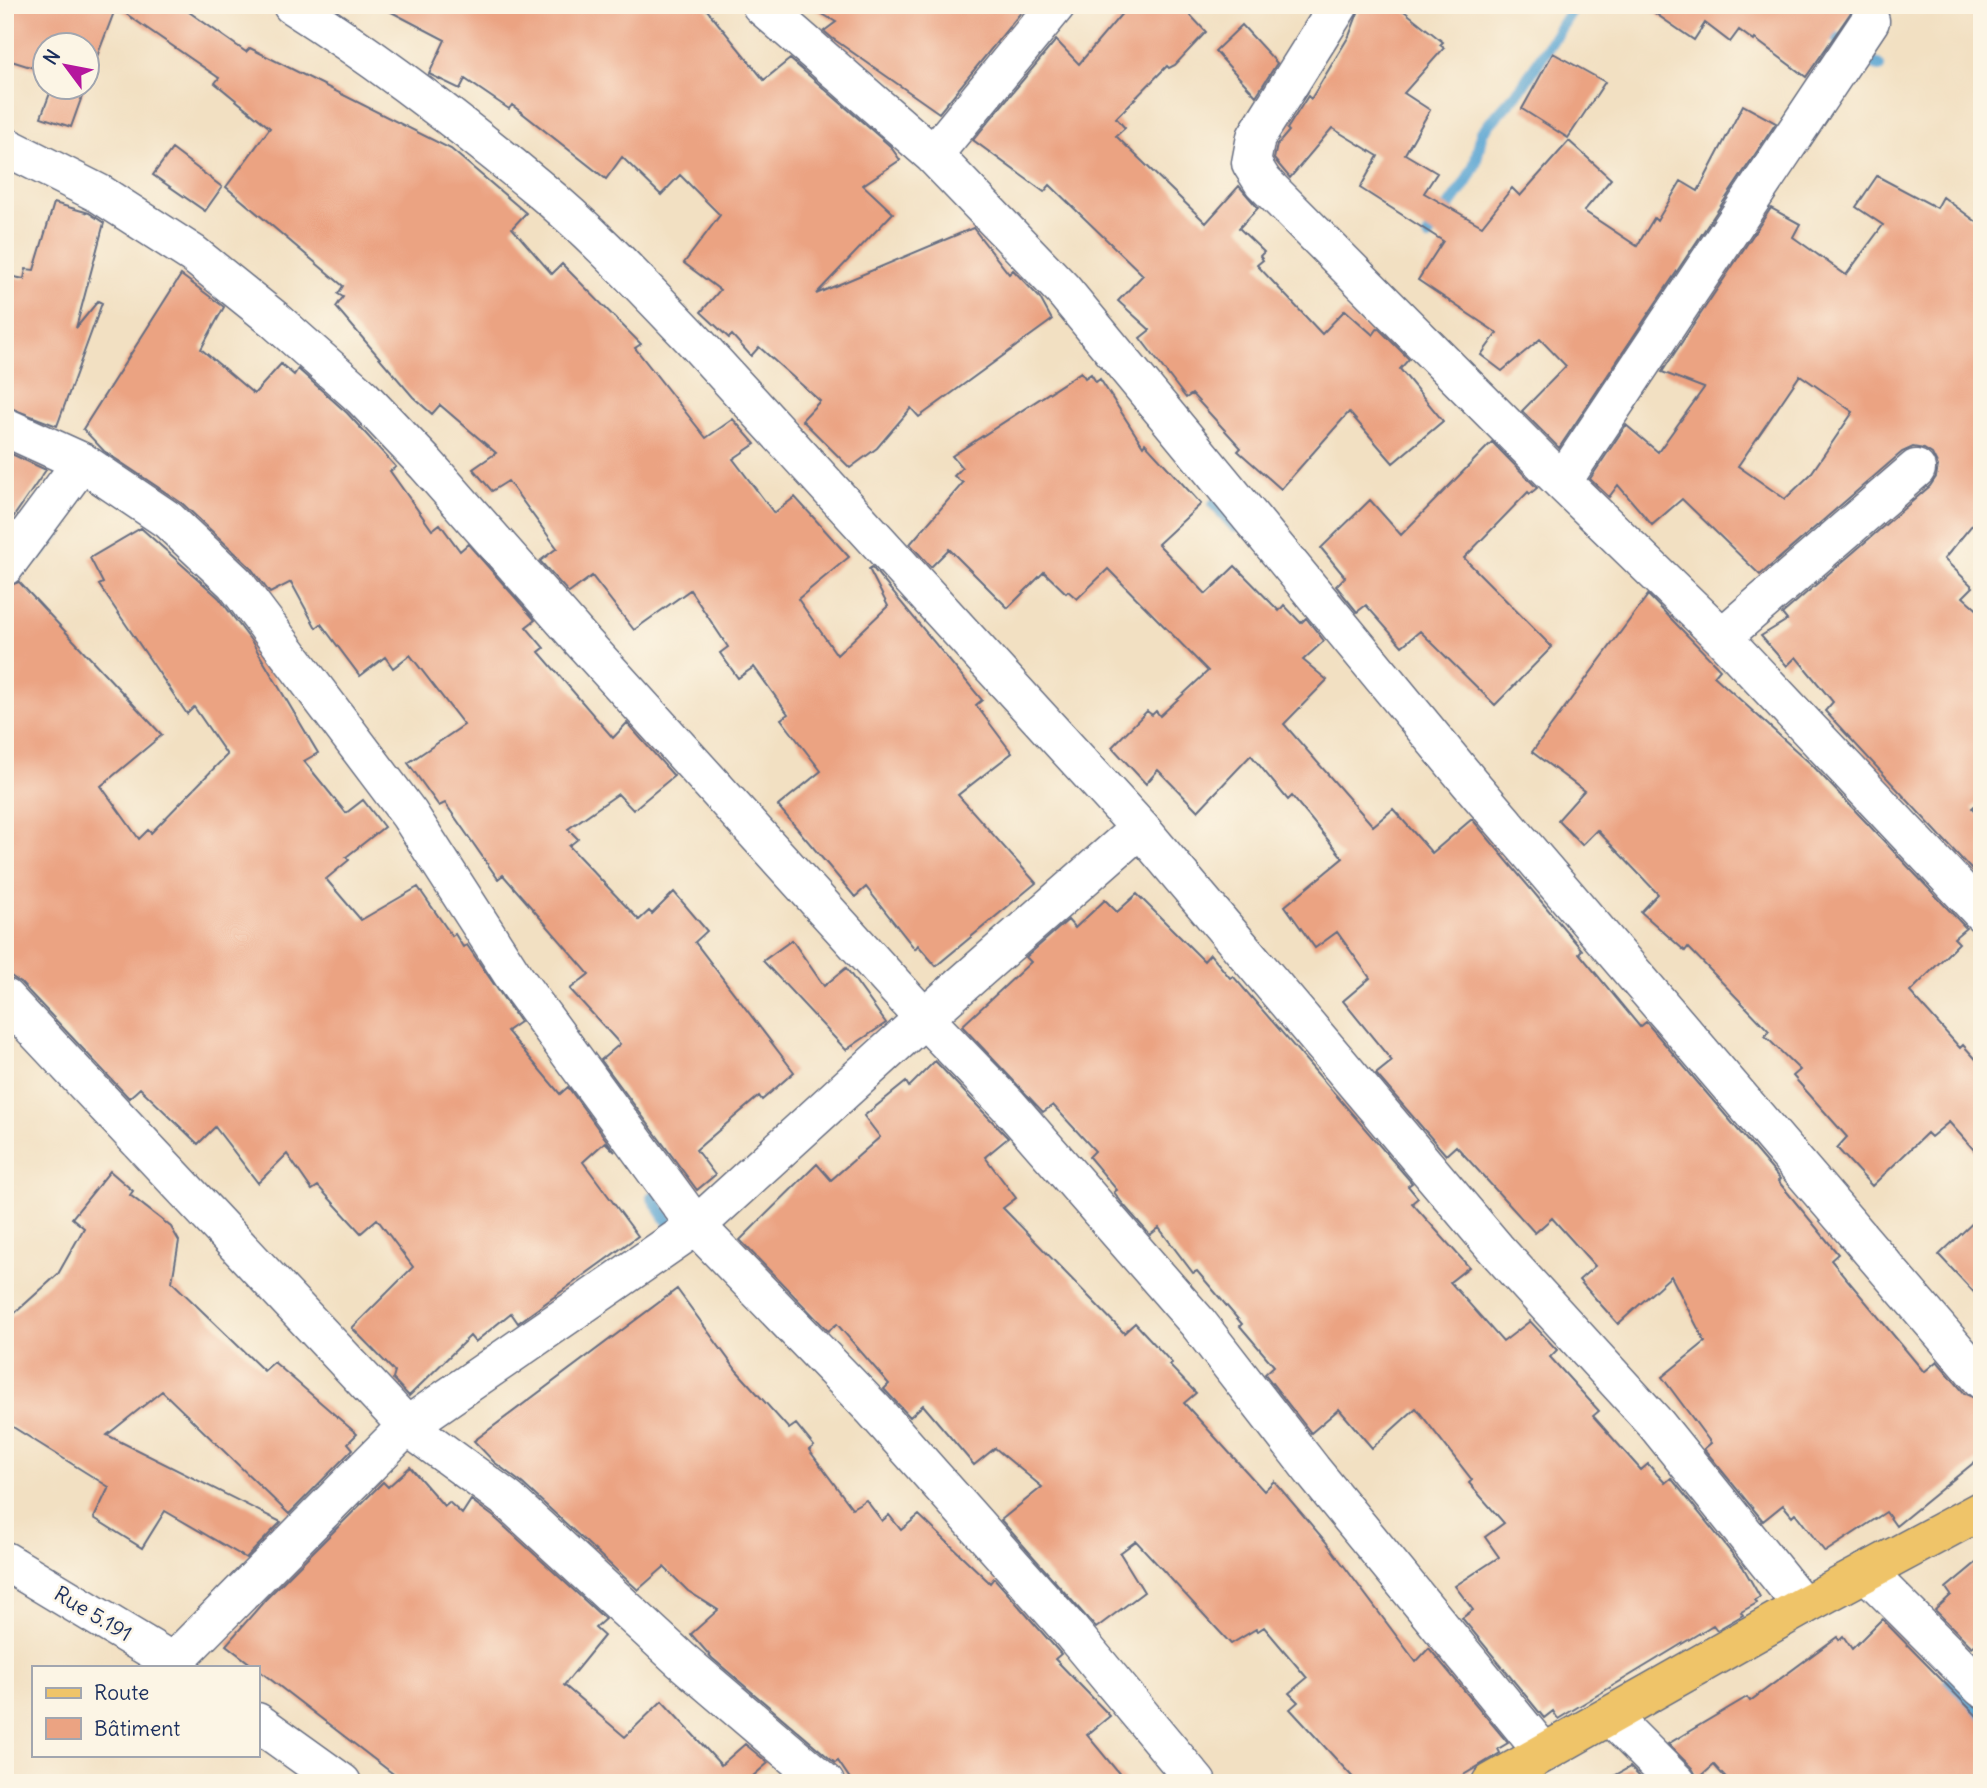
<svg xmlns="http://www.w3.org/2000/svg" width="1987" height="1788" viewBox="0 0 1987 1788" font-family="Delius,sans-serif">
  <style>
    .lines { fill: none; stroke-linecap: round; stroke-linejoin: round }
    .stream { stroke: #5ca6d3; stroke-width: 12 }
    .building { fill: #eba382; fill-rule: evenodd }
    .minor-casing { stroke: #666d81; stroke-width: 41 }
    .major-casing { stroke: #666d81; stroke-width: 41 }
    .minor { stroke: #fff; stroke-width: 38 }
    .major { stroke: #efc469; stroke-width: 38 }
    .labels { text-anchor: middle; stroke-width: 5; stroke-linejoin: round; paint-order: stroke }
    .street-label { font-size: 21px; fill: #1b2f5e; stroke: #fcf5e5 }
  </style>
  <rect width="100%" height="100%" fill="#fcf5e5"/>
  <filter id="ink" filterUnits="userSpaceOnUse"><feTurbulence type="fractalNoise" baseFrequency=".0143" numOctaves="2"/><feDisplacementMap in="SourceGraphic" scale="14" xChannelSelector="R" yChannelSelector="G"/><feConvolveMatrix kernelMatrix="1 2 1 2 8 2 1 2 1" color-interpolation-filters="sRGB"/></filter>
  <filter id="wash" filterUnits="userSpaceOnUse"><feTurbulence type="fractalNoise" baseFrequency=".00686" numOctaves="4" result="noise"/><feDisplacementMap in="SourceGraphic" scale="28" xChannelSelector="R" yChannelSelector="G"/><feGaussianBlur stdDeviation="1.57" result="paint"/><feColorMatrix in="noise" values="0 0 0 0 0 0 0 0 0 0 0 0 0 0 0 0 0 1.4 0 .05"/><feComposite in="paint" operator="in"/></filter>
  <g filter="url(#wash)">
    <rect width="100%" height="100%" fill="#f2e0c2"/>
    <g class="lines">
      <path class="stream" d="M 1821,28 L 1879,66
        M 1428,236 L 1466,182 L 1475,164 L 1482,132 L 1522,87 L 1575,5
        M 1214,504 L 1235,527
        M 36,557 L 55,534
        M 652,1197 L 671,1226
        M 276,1587 L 334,1531
        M 1949,1683 L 1982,1716"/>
    </g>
    <g id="blocks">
      <path class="building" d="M 5,5 L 179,5 L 246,52 L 250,48 L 451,149 L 526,213 L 512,228 L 552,274 L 562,264 L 641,344 L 635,348 L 706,438 L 733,419 L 755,444 L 733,459 L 774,513 L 795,497 L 849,557 L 798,599 L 837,655 L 888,606 L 869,569 L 872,567 L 982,700 L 976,705 L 1012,753 L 958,795 L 1036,883 L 936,966 L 918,945 L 915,949 L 866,887 L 855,897 L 778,806 L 821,771 L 781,719 L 788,714 L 754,667 L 738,678 L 720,653 L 728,647 L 690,590 L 634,630 L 592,576 L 569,593 L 540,561 L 557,548 L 508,481 L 492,491 L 473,469 L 496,453 L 440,405 L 432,414 L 413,397 L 336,307 L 343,297 L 338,294 L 343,286 L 226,187 L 270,128 L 215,83 L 219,78 L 116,7 L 88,80 L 88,46 L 46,46 L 46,72 L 5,59 Z
        M 378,5 L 703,5 L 764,80 L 790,59 L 890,146 L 900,160 L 863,185 L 893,213 L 816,294 L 973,228 L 1009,274 L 1013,270 L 1040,298 L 1052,320 L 919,417 L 911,408 L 877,448 L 850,468 L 802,420 L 820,401 L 759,347 L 751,356 L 732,335 L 729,338 L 701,312 L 720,290 L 684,263 L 720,215 L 680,175 L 661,195 L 622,157 L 606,179 L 512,105 L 509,109 L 465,79 L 460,89 L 429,74 L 445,40 Z
        M 807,5 L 1016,5 L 1023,10 L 939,113 L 832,38 L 824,31 L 836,22 Z
        M 1129,5 L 1181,5 L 1206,32 L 1175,65 L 1169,68 L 1167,66 L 1116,118 L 1125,128 L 1116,136 L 1206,223 L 1239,186 L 1258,208 L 1239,228 L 1264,252 L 1260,256 L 1263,260 L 1257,265 L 1322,334 L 1345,310 L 1373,335 L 1378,328 L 1409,359 L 1400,369 L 1443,421 L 1393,463 L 1349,412 L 1281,489 L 1238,451 L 1241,448 L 1192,394 L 1186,398 L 1140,338 L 1150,330 L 1118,301 L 1143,275 L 1050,185 L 1044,192 L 973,140 L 1056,40 L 1079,64 Z
        M 1361,5 L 1390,5 L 1404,11 L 1443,42 L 1440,45 L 1444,48 L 1404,93 L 1430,110 L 1405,154 L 1437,173 L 1424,193 L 1482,226 L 1512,188 L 1520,196 L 1569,141 L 1611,179 L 1584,211 L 1637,246 L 1654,218 L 1657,221 L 1681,181 L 1698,191 L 1743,105 L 1776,123 L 1559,448 L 1522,411 L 1566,366 L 1540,339 L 1502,371 L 1481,355 L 1497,333 L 1418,280 L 1443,241 L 1360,188 L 1378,156 L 1332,128 L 1290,178 L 1274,159 L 1277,145 L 1289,131 L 1287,129 L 1308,96 L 1311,99 L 1349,36 Z
        M 1643,5 L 1856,5 L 1806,77 L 1755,39 L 1754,41 L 1739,30 L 1730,42 L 1705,23 L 1694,40 Z
        M 1242,25 L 1277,63 L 1256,96 L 1215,51 Z
        M 1553,53 L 1605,82 L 1568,138 L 1522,109 Z
        M 52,88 L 85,88 L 71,127 L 41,117 Z
        M 172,149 L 222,187 L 205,211 L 153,175 Z
        M 1877,176 L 1937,208 L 1943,197 L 1982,226 L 1982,513 L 1944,559 L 1973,587 L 1963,597 L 1982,614 L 1982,799 L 1972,808 L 1982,819 L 1982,881 L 1825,711 L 1833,702 L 1796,657 L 1787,666 L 1761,636 L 1787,620 L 1782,614 L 1930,486 L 1936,477 L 1938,466 L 1932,454 L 1924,449 L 1913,447 L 1902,452 L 1760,575 L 1682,499 L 1652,525 L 1618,485 L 1609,497 L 1590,479 L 1626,425 L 1658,452 L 1704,388 L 1662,372 L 1771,208 L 1800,224 L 1793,237 L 1846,275 L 1883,225 L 1856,207 ZM 1800,375 L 1853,412 L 1810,475 L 1785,499 L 1738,466 Z
        M 54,203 L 89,213 L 104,223 L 76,328 L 98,301 L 102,303 L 57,426 L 5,406 L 5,275 L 24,279 L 26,269 L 34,270 Z
        M 181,275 L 224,307 L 201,349 L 254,394 L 281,364 L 294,375 L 298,369 L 347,413 L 396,467 L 390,471 L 432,530 L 440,524 L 460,551 L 468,544 L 535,620 L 526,627 L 544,648 L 539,652 L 613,738 L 627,723 L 674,776 L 633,810 L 618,794 L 568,829 L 578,839 L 569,846 L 639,920 L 649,911 L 652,914 L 674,892 L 707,931 L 695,942 L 794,1072 L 762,1100 L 759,1096 L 696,1150 L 715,1175 L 697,1190 L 601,1060 L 620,1044 L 570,989 L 589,974 L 503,875 L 498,879 L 445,803 L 439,806 L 408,763 L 464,725 L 410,655 L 393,668 L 385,657 L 360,676 L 321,624 L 316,628 L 291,582 L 270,593 L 250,567 L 183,504 L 104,451 L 83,429 Z
        M 1081,372 L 1085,378 L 1091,374 L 1096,382 L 1100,379 L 1143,446 L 1145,443 L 1201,504 L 1158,544 L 1206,594 L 1235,566 L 1279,611 L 1284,605 L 1301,623 L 1306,618 L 1324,641 L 1303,660 L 1327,680 L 1284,724 L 1373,826 L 1393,809 L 1432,853 L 1472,819 L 1582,950 L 1579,953 L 1640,1027 L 1646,1022 L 1780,1179 L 1778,1181 L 1838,1254 L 1831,1260 L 1924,1372 L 1937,1361 L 1965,1394 L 1982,1401 L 1982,1456 L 1896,1526 L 1886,1512 L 1825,1552 L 1795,1513 L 1792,1516 L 1783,1505 L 1763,1521 L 1704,1449 L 1711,1443 L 1662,1377 L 1705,1342 L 1671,1276 L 1618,1324 L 1579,1280 L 1595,1266 L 1552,1218 L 1535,1233 L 1456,1146 L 1446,1155 L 1376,1074 L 1392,1061 L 1343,1001 L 1370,978 L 1337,932 L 1315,948 L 1285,906 L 1343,858 L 1292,796 L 1288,800 L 1251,755 L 1198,811 L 1158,770 L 1146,784 L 1112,747 L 1147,711 L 1152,715 L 1156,711 L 1160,716 L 1208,671 L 1108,569 L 1077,599 L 1068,591 L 1066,593 L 1044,572 L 1008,608 L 949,549 L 931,567 L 910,544 L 963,483 L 954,476 L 962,468 L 952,456 Z
        M 1492,442 L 1537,488 L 1530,494 L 1528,492 L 1464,558 L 1552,647 L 1495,705 L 1420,631 L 1402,646 L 1366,605 L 1357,612 L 1336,586 L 1345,577 L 1321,548 L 1370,500 L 1401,535 Z
        M 5,451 L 46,470 L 5,529 Z
        M 141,528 L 219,598 L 252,642 L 318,753 L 304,761 L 346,813 L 363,800 L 384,827 L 346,857 L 349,860 L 326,879 L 361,920 L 418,887 L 452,936 L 455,934 L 463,947 L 467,945 L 520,1022 L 507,1031 L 560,1094 L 568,1087 L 615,1152 L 605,1142 L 583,1162 L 638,1236 L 518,1323 L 511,1313 L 475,1342 L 470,1336 L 409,1396 L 393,1379 L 395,1372 L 352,1328 L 413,1267 L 377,1219 L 361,1233 L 318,1186 L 312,1190 L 287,1154 L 258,1183 L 215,1127 L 198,1144 L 140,1088 L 129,1098 L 21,983 L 5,972 L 5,587 L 19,582 L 162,735 L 101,786 L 139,839 L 148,830 L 151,833 L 227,755 L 194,707 L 187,714 L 99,585 L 103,583 L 90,558 Z
        M 1648,595 L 1720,669 L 1714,676 L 1812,765 L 1966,928 L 1954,938 L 1959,943 L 1910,992 L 1960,1048 L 1963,1045 L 1982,1066 L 1982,1159 L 1949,1122 L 1931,1137 L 1927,1133 L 1872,1186 L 1837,1148 L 1847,1137 L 1793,1076 L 1800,1070 L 1765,1036 L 1769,1031 L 1688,947 L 1685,951 L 1641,912 L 1658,894 L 1597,830 L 1582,845 L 1558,820 L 1584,791 L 1532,752 Z
        M 1137,894 L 1204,961 L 1210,954 L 1230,978 L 1233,976 L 1412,1183 L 1408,1186 L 1418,1198 L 1412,1203 L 1469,1267 L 1450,1282 L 1503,1342 L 1530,1321 L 1557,1350 L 1550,1357 L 1599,1411 L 1593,1416 L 1641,1470 L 1648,1464 L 1665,1483 L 1671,1478 L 1743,1567 L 1760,1597 L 1755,1600 L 1757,1603 L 1741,1612 L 1743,1615 L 1717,1630 L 1713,1625 L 1558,1719 L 1553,1711 L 1544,1718 L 1462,1618 L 1473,1610 L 1455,1586 L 1499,1557 L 1485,1537 L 1504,1523 L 1469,1483 L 1472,1480 L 1416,1408 L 1372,1448 L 1339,1409 L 1311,1433 L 1265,1374 L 1274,1366 L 1240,1326 L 1242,1324 L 1197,1271 L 1193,1273 L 1159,1228 L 1150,1235 L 1122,1203 L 1114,1192 L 1117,1190 L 1089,1157 L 1095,1151 L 1053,1105 L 1043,1112 L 962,1026 L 1031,962 L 1026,957 L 1068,920 L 1075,928 L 1105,900 L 1117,912 Z
        M 792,940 L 824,986 L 846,968 L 886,1023 L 846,1050 L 763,961 Z
        M 935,1061 L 1008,1138 L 985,1157 L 1016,1198 L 1003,1208 L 1124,1333 L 1135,1323 L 1172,1363 L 1169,1365 L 1196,1393 L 1184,1403 L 1264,1491 L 1274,1481 L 1326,1542 L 1416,1662 L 1429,1648 L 1508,1743 L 1498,1749 L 1500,1753 L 1450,1783 L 1358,1783 L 1290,1709 L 1298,1702 L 1289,1693 L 1307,1678 L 1264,1627 L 1258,1631 L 1256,1629 L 1231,1644 L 1136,1541 L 1120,1553 L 1144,1592 L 1096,1628 L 1001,1520 L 1042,1487 L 995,1448 L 974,1465 L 923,1405 L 910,1417 L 884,1389 L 889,1384 L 837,1324 L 828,1331 L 740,1240 L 817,1164 L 831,1180 L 880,1137 L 864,1116 L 906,1082 L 909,1087 Z
        M 110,1171 L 133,1191 L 130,1195 L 171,1227 L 179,1241 L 172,1282 L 264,1371 L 274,1362 L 357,1434 L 348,1443 L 353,1449 L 289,1514 L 162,1391 L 107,1435 L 281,1522 L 246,1558 L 165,1511 L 142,1548 L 94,1518 L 109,1487 L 5,1422 L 5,1322 L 58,1274 L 84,1228 L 72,1218 Z
        M 1982,1214 L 1982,1301 L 1939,1255 Z
        M 677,1289 L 737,1371 L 789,1429 L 796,1424 L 814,1446 L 809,1450 L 852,1508 L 866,1500 L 882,1521 L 889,1515 L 901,1530 L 919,1515 L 990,1583 L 994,1578 L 1061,1654 L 1055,1659 L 1110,1716 L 1087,1735 L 1127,1783 L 853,1783 L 838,1761 L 835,1763 L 712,1658 L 691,1634 L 718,1610 L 688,1591 L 664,1567 L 638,1590 L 523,1484 L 494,1462 L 474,1441 Z
        M 410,1467 L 444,1506 L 449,1502 L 462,1514 L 471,1500 L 494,1517 L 605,1619 L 595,1628 L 604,1636 L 564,1685 L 625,1737 L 662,1701 L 721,1765 L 745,1744 L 768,1763 L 745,1783 L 405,1783 L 226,1645 L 266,1599 L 383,1482 L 388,1487 Z
        M 1982,1558 L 1982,1639 L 1972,1647 L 1935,1610 L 1951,1595 L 1946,1588 Z
        M 1882,1619 L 1982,1721 L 1982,1783 L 1730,1783 L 1714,1765 L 1698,1779 L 1692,1768 L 1668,1744 L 1747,1697 L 1750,1701 L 1837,1637 L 1839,1640 L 1843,1636 L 1852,1649 Z
        M 1630,1767 L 1646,1783 L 1602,1783 Z"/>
    </g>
  </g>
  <g filter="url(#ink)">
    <use href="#blocks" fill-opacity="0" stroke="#666d81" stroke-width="2"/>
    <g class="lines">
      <defs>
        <path id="minor" d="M 292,5 C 377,59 460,123 537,187 C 592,232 641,285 690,336 L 1140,828 L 1496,1249 L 1656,1424 L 1803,1606
          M 761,5 L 933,155 L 1063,290 L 1470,783 L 1982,1380
          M 1339,5 L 1256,137 L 1251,163 L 1263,182 L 1562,482 L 1722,637 L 1982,913
          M 5,146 L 100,194 L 193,254 L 275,320 L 362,397 L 426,464 L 581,640 L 924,1018 L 1008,1105 L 1198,1323 L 1312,1470 L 1544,1753
          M 933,155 L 1056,5
          M 5,427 L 82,462 L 168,520 L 235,583 L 409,814 L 514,977 L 696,1226 L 874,1410 L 1068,1628 L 1197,1783
          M 1562,482 L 1870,21
          M 5,566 L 82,462
          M 1722,637 L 1916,469
          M 5,998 L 407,1426 L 508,1500 L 681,1660 L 825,1783
          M 5,1561 L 181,1667
          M 1866,1572 L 1982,1688
          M 173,1662 L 407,1426 L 696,1226 L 924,1018 L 1140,828
          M 1610,1716 L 1677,1783
          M 257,1722 L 342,1783"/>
        <path id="major" d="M 1491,1783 L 1803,1606 L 1982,1510"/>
      </defs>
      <use href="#minor" class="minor-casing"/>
      <use href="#major" class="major-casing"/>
      <use href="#minor" class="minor"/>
      <use href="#major" class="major"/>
    </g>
  </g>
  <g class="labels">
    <g class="street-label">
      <text transform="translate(93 1614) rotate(31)" y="7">Rue 5.191</text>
    </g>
  </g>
  <rect width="1987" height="1788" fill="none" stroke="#fcf5e5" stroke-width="28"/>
  <rect x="32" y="1666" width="228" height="91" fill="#fcf5e5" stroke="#a2a6af" stroke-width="2"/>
  <rect x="46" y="1688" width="35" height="10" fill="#efc469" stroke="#a2a6af" stroke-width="2"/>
  <text x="94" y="1700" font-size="21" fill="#1b2f5e">Route</text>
  <rect x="46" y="1718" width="35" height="21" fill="#eba382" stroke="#a2a6af" stroke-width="2"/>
  <text x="94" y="1736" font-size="21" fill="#1b2f5e">Bâtiment</text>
  <g transform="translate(66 66) rotate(302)"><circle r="33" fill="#fcf5e5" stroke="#a2a6af" stroke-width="2"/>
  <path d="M0-5L12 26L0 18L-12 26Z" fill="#b5179e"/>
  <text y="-10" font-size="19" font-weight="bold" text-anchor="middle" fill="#1b2f5e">N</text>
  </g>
</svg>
